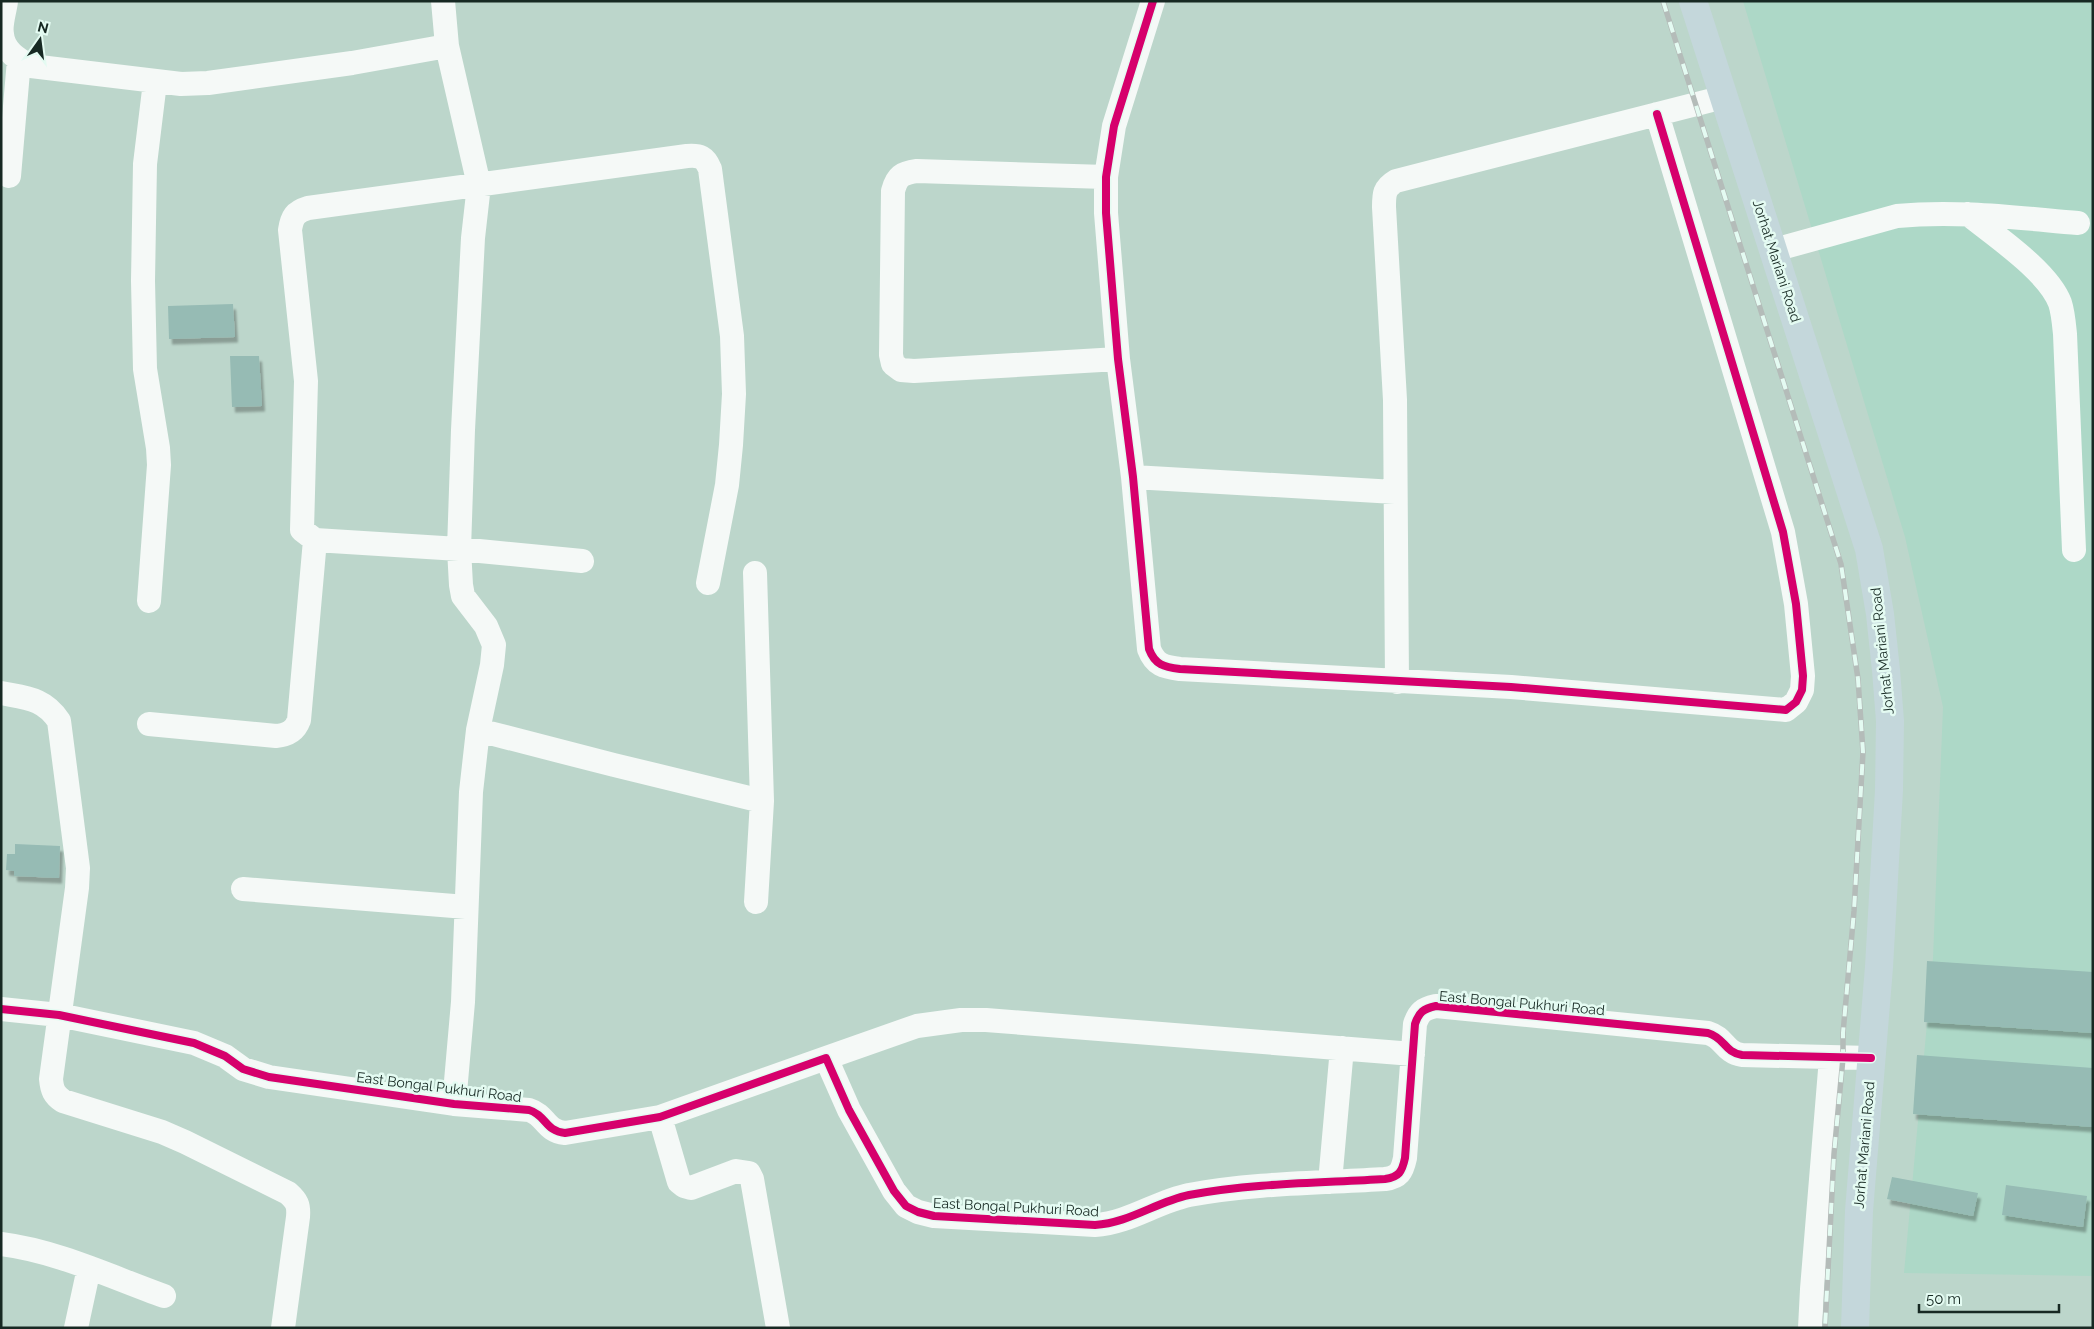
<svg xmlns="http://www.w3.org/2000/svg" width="2094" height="1329" viewBox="0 0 2094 1329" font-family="Raleway,sans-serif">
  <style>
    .built { fill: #add8c7 }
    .building { fill: #96bbb4; filter: url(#shadow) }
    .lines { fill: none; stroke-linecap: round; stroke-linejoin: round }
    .minor { stroke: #f5f9f7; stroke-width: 24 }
    .highway { stroke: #c4d7db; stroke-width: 28 }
    .rail-casing { stroke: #b4bcb9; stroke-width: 5.5 }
    .rail { stroke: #e4fbf2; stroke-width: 4; stroke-dasharray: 11; stroke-linecap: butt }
    .cycleway-casing { stroke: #e4fbf2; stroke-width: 11 }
    .cycleway { stroke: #d6006c; stroke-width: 8 }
    .labels { text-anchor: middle; stroke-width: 5; stroke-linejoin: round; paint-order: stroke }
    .street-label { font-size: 14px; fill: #172923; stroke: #e4fbf2 }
  </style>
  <defs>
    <filter id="shadow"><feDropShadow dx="3" dy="5.5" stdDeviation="1" flood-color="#0004"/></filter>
  </defs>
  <rect width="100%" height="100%" fill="#bcd6cb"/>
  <path class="built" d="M 1743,1 L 2093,1 L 2093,1276 L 1904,1273 L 1933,958 L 1943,707 L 1905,537 Z"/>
  <path class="building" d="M 233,304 L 235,337 L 169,339 L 168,306 Z
    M 230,356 L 259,356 L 262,406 L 232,407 Z
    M 15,844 L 60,846 L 59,878 L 14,876 L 14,871 L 6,870 L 7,854 L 15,854 Z
    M 1927,961 L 2093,972 L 2093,1033 L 1924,1022 Z
    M 1917,1055 L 2093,1068 L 2093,1127 L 1913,1114 Z
    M 1892,1177 L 1978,1193 L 1973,1216 L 1887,1199 Z
    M 2006,1185 L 2087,1196 L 2083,1227 L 2002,1215 Z"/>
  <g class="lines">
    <path class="minor" d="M 6,1 C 5,11 0,24 2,34 C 3,50 18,60 31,66 L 181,84 L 208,83 L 352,63 L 447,46
      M 443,1 L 447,46 L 479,185 L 473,238 L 463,430 L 459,549 L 461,585 L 463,596 L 486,626 L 494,645 L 492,665 L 478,730 L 471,792 L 463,1002 L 454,1104
      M 1153,1 L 1114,126 L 1106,177 L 1106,213 L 1118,359 L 1133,477 L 1149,649 C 1155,665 1164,667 1180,669 L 1511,687 L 1786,710 L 1796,702 L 1802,690 L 1803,676 L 1796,604 L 1783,532 L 1657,114
      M 9,176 L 19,60
      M 1106,177 L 917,171 C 902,173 897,176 893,191 L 891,355 L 893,364 L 901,370 L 914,371 L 1118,359
      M 1968,214 C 1995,236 2048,271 2060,303 C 2063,312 2064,324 2065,334 L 2074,550
      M 1774,250 L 1897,216 C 1957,210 2018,218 2078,223
      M 1133,477 L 1395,492
      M 582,561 L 459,549 L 315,540 L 302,530 L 306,381 L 290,230 C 292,217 295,212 308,208 L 687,156 C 700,155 705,157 710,169 L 732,336 L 734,394 L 731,445 L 727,485 L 708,583
      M 755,573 L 762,801 L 756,902
      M 149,601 L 159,465 L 158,448 L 145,369 L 143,281 L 145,164 L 155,82
      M 1397,682 L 1395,400 L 1384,207 C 1384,194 1384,188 1396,181 L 1724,97
      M 1,693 C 26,698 44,698 59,721 L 78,868 L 77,888 L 51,1079 C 52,1090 54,1095 63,1101 L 162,1132 L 185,1142 L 288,1193 C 297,1201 299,1205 298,1217 L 283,1328
      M 149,724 L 276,736 C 288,735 295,731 299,720 L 315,540
      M 478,730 L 614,765 L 762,801
      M 243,889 L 466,907
      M 1,1009 L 59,1015 L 194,1043 L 225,1056 L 243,1069 L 269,1077 L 454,1104 L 529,1110 C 546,1115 545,1131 565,1133 L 660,1117 L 826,1058 L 849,1110 L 894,1191 L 906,1206 L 918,1212 L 934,1216 L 1095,1225 C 1129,1223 1156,1202 1189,1195 C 1253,1183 1320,1183 1385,1179 C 1399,1177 1402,1172 1405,1158 L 1415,1024 C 1419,1012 1423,1009 1436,1006 L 1708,1033 C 1725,1038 1724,1052 1742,1055 L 1871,1058
      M 826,1058 L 917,1026 L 961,1020 L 986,1020 L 1413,1054
      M 660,1117 L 679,1182 L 684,1186 L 691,1188 L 736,1171 L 749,1173 L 752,1179 L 778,1328
      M 1330,1182 L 1342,1048
      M 1,1244 C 57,1251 111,1277 164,1296
      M 76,1328 L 89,1268
      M 1810,1328 L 1812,1289 L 1831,1058"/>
    <path class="highway" d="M 1693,1 L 1869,549 L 1880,614 L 1886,670 L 1890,721 L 1889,790 L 1879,967 L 1859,1211 L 1855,1328"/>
    <defs>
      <path id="rail" d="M 1663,1 L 1841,564 L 1858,679 L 1863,752 L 1854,911 L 1843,1033 L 1843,1058 L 1834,1154 L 1825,1328"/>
    </defs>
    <use href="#rail" class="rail-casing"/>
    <use href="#rail" class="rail"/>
    <defs>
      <path id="cycleway" d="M 1153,1 L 1114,126 L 1106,177 L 1106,213 L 1118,359 L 1133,477 L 1149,649 C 1155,665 1164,667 1180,669 L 1511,687 L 1786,710 L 1796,702 L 1802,690 L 1803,676 L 1796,604 L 1783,532 L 1657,114
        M 1,1009 L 59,1015 L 194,1043 L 225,1056 L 243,1069 L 269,1077 L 454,1104 L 529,1110 C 546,1115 545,1131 565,1133 L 660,1117 L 826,1058 L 849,1110 L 894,1191 L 906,1206 L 918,1212 L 934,1216 L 1095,1225 C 1129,1223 1156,1202 1189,1195 C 1253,1183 1320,1183 1385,1179 C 1399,1177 1402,1172 1405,1158 L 1415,1024 C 1419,1012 1423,1009 1436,1006 L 1708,1033 C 1725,1038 1724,1052 1742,1055 L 1871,1058"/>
    </defs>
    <use href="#cycleway" class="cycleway-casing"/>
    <use href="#cycleway" class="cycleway"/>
  </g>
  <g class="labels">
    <g class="street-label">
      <text transform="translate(1777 261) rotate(72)" y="5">Jorhat Mariani Road</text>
      <text transform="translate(1882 651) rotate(-96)" y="5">Jorhat Mariani Road</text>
      <text transform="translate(1522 1003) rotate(5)" y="5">East Bongal Pukhuri Road</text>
      <text transform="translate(439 1087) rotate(7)" y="5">East Bongal Pukhuri Road</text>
      <text transform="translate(1864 1145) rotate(-85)" y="5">Jorhat Mariani Road</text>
      <text transform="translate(1016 1207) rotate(3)" y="5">East Bongal Pukhuri Road</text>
    </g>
  </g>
  <rect width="2094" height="1329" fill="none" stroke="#172923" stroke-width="5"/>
  <g transform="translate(40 40) rotate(14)" stroke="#e4fbf2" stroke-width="4" paint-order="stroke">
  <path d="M0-4L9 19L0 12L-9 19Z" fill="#172923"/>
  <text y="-8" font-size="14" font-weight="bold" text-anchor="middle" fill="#172923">N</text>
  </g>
  <path d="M1919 1304v8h140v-8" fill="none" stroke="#172923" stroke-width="2.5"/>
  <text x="1926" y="1304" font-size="15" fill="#172923" stroke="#e4fbf2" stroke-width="4" paint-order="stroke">50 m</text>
</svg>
